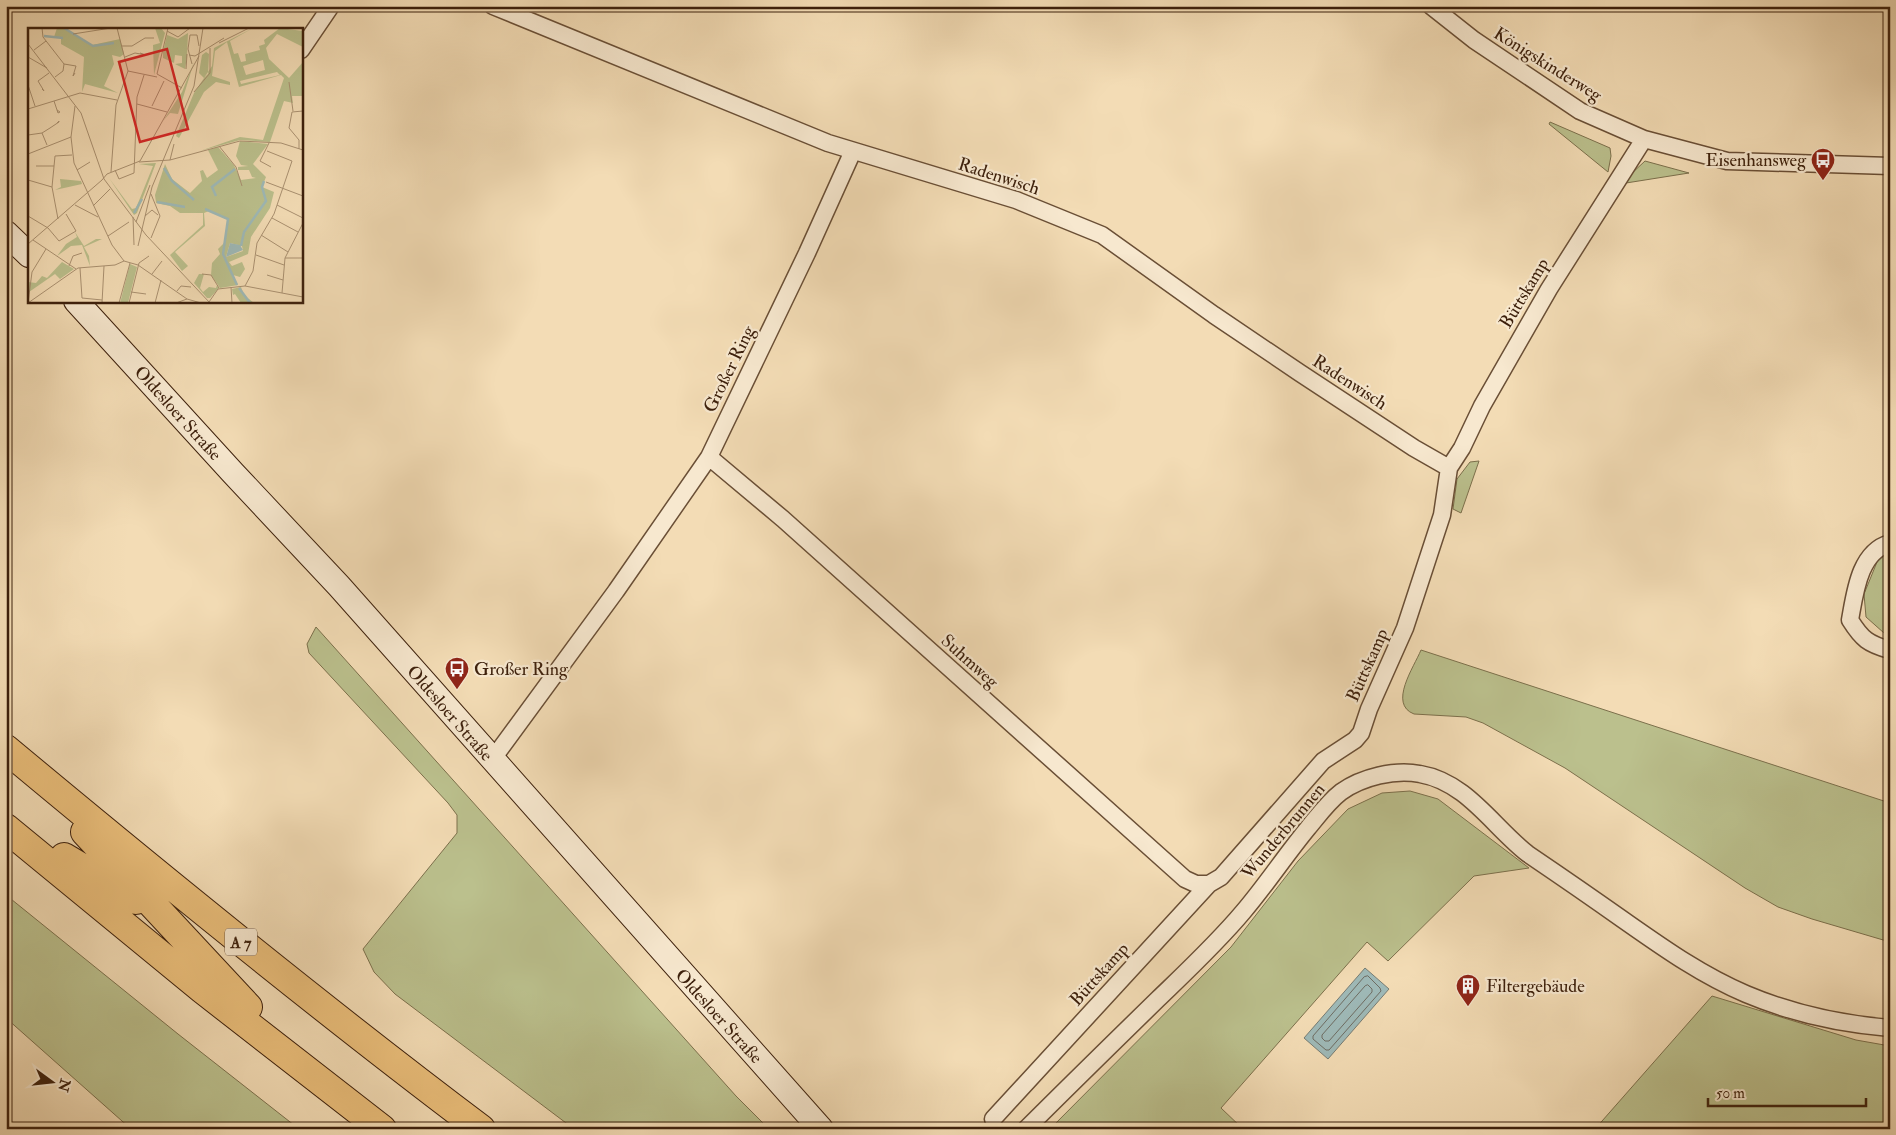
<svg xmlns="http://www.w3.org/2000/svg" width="1896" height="1135" viewBox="0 0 1896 1135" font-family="'IM FELL Double Pica',serif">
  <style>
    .green { fill: #bbc08d; stroke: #7c704c }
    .water { fill: #9eb9b7; stroke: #777c73 }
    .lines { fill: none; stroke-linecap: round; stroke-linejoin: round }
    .shore { stroke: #6e6c62; stroke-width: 1 }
    .minor-casing { stroke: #6a4f36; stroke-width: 19 }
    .secondary-casing { stroke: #3d200c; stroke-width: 26 }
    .motorway-casing { stroke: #3d200c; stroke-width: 30 }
    .minor { stroke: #f7e8cf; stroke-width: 16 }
    .secondary { stroke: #f7e8cf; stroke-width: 24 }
    .motorway { stroke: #eabe7a; stroke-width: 28 }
    .labels { text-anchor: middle; stroke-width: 4.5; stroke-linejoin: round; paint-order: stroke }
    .shield { fill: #f7e8cf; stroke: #755c46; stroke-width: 1 }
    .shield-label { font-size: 16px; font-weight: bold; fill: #3d200c }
    .street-label { font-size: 18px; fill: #3d200c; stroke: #f7e8cf }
    .poi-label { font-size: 18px; fill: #3d200c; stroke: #f7e8cf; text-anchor: start }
    .inset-river { fill: none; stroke: #9eb9b7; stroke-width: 2.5 }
    .inset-road { fill: none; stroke: #aa9171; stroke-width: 1 }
    .view { fill: #d62828; fill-opacity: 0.15; stroke: #d62828; stroke-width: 2.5 }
    .inset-edge { fill: none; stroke: #3d200c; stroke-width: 2.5 }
  </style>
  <rect width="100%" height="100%" fill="#f3dcb5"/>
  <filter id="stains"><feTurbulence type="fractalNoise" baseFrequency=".004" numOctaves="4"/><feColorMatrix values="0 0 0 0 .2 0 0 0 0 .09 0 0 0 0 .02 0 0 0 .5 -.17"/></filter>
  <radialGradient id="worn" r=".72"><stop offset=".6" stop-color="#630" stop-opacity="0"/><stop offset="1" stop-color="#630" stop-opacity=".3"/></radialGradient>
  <path class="green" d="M 1550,122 L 1610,148 L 1611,156 L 1608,172 L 1549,124 Z
    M 1645,161 L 1689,173 L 1626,183 L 1631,174 Z
    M 1479,461 L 1461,513 L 1453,509 L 1457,479 L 1470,462 Z
    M 1888,552 L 1890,552 L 1890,631 L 1884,633 L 1866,617 L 1864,594 L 1877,562 Z
    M 316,627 L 736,1096 L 769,1129 L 574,1129 L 395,994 L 374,972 L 363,949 L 457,833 L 457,815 L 448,803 L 309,653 L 307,644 Z
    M 1421,650 L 1890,803 L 1890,942 L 1812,919 L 1778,907 L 1745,888 L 1565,768 L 1483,723 L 1466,717 L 1414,714 C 1388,704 1414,667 1421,650 Z
    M 1410,791 L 1438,799 L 1529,868 L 1474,876 L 1388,961 L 1367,942 L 1221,1108 L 1243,1129 L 1050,1129 L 1231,947 L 1298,861 L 1348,809 L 1382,793 Z
    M 6,895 L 178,1034 L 299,1129 L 131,1129 L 6,1018 Z
    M 1712,996 L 1856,1040 L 1890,1046 L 1890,1129 L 1595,1129 Z"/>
  <path class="water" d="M 1365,968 L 1389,989 L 1328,1059 L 1304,1038 Z"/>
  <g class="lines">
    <path class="shore" d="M 1368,976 L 1380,988 L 1381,991 L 1329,1050 L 1326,1050 L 1313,1039 L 1313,1036 L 1364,977 Z
      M 1368,985 L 1372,989 L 1372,992 L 1329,1041 L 1325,1041 L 1322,1038 L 1322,1035 L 1365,986 Z"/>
    <defs>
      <path id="minor" d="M 493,6 L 828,143 L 1016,200 L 1102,235 L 1214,315 L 1300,373 L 1414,448 L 1449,468
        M 1431,6 L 1474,40 L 1580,111 L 1644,139 L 1727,161 L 1890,166
        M 301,50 L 331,6
        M 709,457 L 783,519 L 1185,879 L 1196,884 L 1209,884
        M 1890,543 C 1859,552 1855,593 1850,620 C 1862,639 1868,644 1890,650
        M 492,760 L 616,591 L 709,457 L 807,253 L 853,151
        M 993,1119 L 1209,884 L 1221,877 L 1323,761 L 1355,740 L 1361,733 L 1369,709 L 1405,628 L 1442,515 L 1449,468 L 1462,448 L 1482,406 L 1549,289 L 1644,139
        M 1026,1129 C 1070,1085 1114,1042 1158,999 C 1187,971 1217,943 1243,912 C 1266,885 1285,856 1308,828 C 1318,816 1328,802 1341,792 C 1362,777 1395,769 1420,774 C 1467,782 1493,827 1528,854 C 1559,875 1591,897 1622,919 C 1662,947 1701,975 1746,994 C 1791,1013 1841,1024 1890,1028"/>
      <path id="secondary" d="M 6,233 L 29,255
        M 76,301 L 233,473 L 339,586 L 821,1129"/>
      <path id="motorway" d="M 6,749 C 162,879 319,1007 481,1129
        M 6,828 L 202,989 L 382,1129
        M 85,832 L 248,1007
        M 64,857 L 136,900"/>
    </defs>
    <use href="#minor" class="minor-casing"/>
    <use href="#secondary" class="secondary-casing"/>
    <use href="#motorway" class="motorway-casing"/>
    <use href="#minor" class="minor"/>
    <use href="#secondary" class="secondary"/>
    <use href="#motorway" class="motorway"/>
  </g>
  <defs>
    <symbol id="bus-pin" viewBox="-11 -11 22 30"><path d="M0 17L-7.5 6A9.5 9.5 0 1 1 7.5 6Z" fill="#8f2418" stroke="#f7e8cf"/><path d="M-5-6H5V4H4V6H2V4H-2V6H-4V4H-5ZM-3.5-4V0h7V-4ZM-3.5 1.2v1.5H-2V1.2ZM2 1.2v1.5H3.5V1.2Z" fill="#fff"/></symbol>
    <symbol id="building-pin" viewBox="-11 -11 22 30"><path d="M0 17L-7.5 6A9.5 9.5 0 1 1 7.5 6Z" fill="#8f2418" stroke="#f7e8cf"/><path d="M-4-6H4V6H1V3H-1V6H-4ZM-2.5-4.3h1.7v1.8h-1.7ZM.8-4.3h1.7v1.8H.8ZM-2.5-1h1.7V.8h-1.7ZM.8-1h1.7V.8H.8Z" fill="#fff"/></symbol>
  </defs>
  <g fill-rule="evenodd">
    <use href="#bus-pin" x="1809" y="146" width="28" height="38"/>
    <use href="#bus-pin" x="443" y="655" width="28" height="38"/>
    <use href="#building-pin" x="1454" y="972" width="28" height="38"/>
  </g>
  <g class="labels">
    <rect class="shield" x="225" y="928.5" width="32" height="27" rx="4"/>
    <g class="shield-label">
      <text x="241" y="948">A 7</text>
    </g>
    <g class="street-label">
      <text transform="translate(1548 64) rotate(32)" y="6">Königskinderweg</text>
      <text transform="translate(999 176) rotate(18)" y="6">Radenwisch</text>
      <text transform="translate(1524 293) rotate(-59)" y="6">Büttskamp</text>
      <text transform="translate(729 369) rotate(-64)" y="6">Großer Ring</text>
      <text transform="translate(1350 382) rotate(33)" y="6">Radenwisch</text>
      <text transform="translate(178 413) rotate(48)" y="6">Oldesloer Straße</text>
      <text transform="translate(970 661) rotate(42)" y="6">Suhmweg</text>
      <text transform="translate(1367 665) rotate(-66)" y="6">Büttskamp</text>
      <text transform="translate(450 713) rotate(49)" y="6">Oldesloer Straße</text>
      <text transform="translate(1283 831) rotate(-50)" y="6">Wunderbrunnen</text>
      <text transform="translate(1099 974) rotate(-48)" y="6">Büttskamp</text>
      <text transform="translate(719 1016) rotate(48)" y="6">Oldesloer Straße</text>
    </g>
    <g class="poi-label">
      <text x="1806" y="166" text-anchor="end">Eisenhansweg</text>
      <text x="474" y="675">Großer Ring</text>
      <text x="1486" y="992">Filtergebäude</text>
    </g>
  </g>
  <g transform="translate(28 28)">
    <rect width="275" height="275" fill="#f3dcb5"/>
    <path d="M 29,0 L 37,0 L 64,17 L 92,11 L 96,26 L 92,29 L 84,27 L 86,36 L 76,58 L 90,65 L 57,56 L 54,64 L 56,29 L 33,16 L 33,10 L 26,9 ZM 127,0 L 133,0 L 137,5 L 126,47 L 125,17 L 132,15 ZM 225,0 L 202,13 L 206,26 L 210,25 L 213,34 L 218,33 L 217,26 L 232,22 L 231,18 L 237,16 L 236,12 L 252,0 L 275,3 L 275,19 L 249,6 L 238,20 L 241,31 L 261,50 L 275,34 L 275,68 L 264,68 L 265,75 L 256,73 L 242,114 L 212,112 L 172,123 L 212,109 L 235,112 L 256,50 L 253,47 L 211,59 L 199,14 L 187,23 L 184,48 L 202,54 L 202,57 L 188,54 L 176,64 L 151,110 L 148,108 L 166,65 L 184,38 L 186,20 ZM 235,32 L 237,42 L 218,47 L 215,38 ZM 249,44 L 252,47 L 213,56 L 212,53 ZM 160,5 L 159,29 L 157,41 L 147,36 L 154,35 L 154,28 L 147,27 L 146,35 L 135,30 L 135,24 L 139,7 L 150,11 ZM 178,24 L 181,26 L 180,46 L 176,50 L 171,45 L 174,27 ZM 166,34 L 150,86 L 142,85 L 135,93 L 154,64 ZM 212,113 L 240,116 L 225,136 L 238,149 L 234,159 L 246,164 L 242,180 L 223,209 L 220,226 L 201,234 L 204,238 L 214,234 L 217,241 L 212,249 L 205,247 L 210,257 L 192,260 L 183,247 L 184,235 L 192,226 L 190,221 L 197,214 L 200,192 L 181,183 L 176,185 L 177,198 L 147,224 L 160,238 L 154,243 L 142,227 L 175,197 L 175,185 L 152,185 L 142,178 L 128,175 L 127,167 L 137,136 L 144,151 L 162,165 L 174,153 L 172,143 L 175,142 L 179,150 L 190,142 L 180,122 L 190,119 L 206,137 L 213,152 L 228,150 L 224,149 L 221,142 L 210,142 L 210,139 L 220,138 L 213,137 L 208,128 ZM 202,215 L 214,218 L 215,223 L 198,229 ZM 128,135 L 109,185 L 106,187 L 81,150 L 104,181 L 108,180 L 125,138 L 111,136 ZM 32,151 L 53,153 L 54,156 L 27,162 L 33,159 ZM 47,204 L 56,218 L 68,211 L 74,211 L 56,219 L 61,228 L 62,238 L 54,217 L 43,218 L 29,228 L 38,216 L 49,209 ZM 34,234 L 46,241 L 32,251 L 27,246 L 1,264 L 0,254 L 8,255 L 14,248 L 19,250 ZM 102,236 L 109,239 L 100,275 L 92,275 ZM 171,246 L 176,246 L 172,260 L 175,264 L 181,259 L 188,260 L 189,257 L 191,260 L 182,270 L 179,270 L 166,255 ZM 213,259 L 216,267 L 226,275 L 213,275 L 207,266 L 205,267 L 204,261 Z" fill="#bbc08d" fill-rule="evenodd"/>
    <path d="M 202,215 L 212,217 L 215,222 L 198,229 Z" fill="#9eb9b7"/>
    <path class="inset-river" d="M 36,0 L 65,18 L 86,15M 16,8 L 35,10M 136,140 L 144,153 L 166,172M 188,168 L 184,159 L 207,141M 129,174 L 157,179M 177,181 L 200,191 L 195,226 L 209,257M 106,185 L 114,171M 213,218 L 216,204 L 238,173 L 234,159 L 236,153M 211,260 L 222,275"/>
    <path class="inset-road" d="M 14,0 L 15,9 L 36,36 L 35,43 L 27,49M 140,0 L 129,46 L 154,60M 139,3 L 150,9 L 162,0M 45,6 L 83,0M 191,15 L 221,0M 0,16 L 53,85 L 76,151 L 118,207 L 182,275M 94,18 L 104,18 L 117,10 L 126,10M 6,22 L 18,13M 161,27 L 167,28 L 196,10M 0,29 L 19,40M 97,29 L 107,25 L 118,27 L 112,25M 36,36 L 48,38 L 45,48 L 47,45M 164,36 L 160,21 L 162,7 L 169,7 L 171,18M 158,41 L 159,26M 100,43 L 129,49M 261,54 L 265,83M 0,57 L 7,78M 14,61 L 16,63 L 10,53 L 21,45M 166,64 L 182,45 L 182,20M 26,73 L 30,85 L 32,84 L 29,82M 109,76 L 139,84M 47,78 L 43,109 L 46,135 L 84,217 L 96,233 L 110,237M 124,78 L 136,53M 0,81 L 52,65 L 89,72M 14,105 L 22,100 L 31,94 L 31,93 L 29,95M 0,107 L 14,105 L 19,117M 241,115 L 232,133 L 243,139M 191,118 L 208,139 L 214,158M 271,121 L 271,112 L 261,100 L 264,84 L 275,83M 0,126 L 43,109M 142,132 L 146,116M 111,134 L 142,132 L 212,113 L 253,115 L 275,122M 8,138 L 26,138M 49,142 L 62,134M 87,142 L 91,151 L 106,145 L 109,69 L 116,47M 83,144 L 88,77 L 100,43 L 89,0M 0,152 L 24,159 L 30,191M 74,152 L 79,146 L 112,133 L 171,28M 238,154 L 275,168M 24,159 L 27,128 L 44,127M 0,162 L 0,185M 47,177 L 70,189M 249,177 L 275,190M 65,178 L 82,161M 0,188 L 20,200 L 31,213 L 48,203 L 38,186M 117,188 L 124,182 L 130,187M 105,189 L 106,217M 244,190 L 270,204M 108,194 L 122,157M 233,207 L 260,224M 80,208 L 101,194M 123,210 L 132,188 L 123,166M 5,212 L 48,241M 0,216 L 74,152M 110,218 L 124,159 L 166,58 L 175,0M 228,227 L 256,237M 257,230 L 275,230M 110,237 L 159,271M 41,238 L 45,228 L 54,225M 52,240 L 54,270 L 74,272M 124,246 L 134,233M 174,246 L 183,247 L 191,260M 239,247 L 255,252M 217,258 L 225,243 L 229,215 L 246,186 L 264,133 L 239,123M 203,259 L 204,275M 149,263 L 153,258 L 163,259M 103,264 L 118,266M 254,265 L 257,230 L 275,195M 181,274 L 190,261 L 217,258 L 275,269M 0,275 L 50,240 L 87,237 L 96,233M 0,275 L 4,244 L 18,221M 74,275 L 76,238M 91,275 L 102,235M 101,275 L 111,235 L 121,228M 127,275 L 133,252M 148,275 L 159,271 L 173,275"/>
    <path class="view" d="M 139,21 L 160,101 L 112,114 L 91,34 Z"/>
    <rect width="275" height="275" class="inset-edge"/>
  </g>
  <rect width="1896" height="1135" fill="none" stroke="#f3dcb5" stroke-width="25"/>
  <rect x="8" y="8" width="1881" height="1120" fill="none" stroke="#3d200c" stroke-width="2.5"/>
  <rect x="12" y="12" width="1871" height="1110" fill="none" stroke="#3d200c"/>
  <g transform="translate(52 1082) rotate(105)" stroke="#f7e8cf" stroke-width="4" paint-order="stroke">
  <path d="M0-4L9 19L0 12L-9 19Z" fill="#3d200c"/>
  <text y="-8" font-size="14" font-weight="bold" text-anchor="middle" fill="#3d200c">N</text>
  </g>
  <path d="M1708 1098v8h158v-8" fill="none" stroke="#3d200c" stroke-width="2.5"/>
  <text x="1716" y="1098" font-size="15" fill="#3d200c" stroke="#f7e8cf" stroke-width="4" paint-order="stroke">50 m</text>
  <rect width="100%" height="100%" filter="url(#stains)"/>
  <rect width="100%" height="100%" fill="url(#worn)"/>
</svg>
